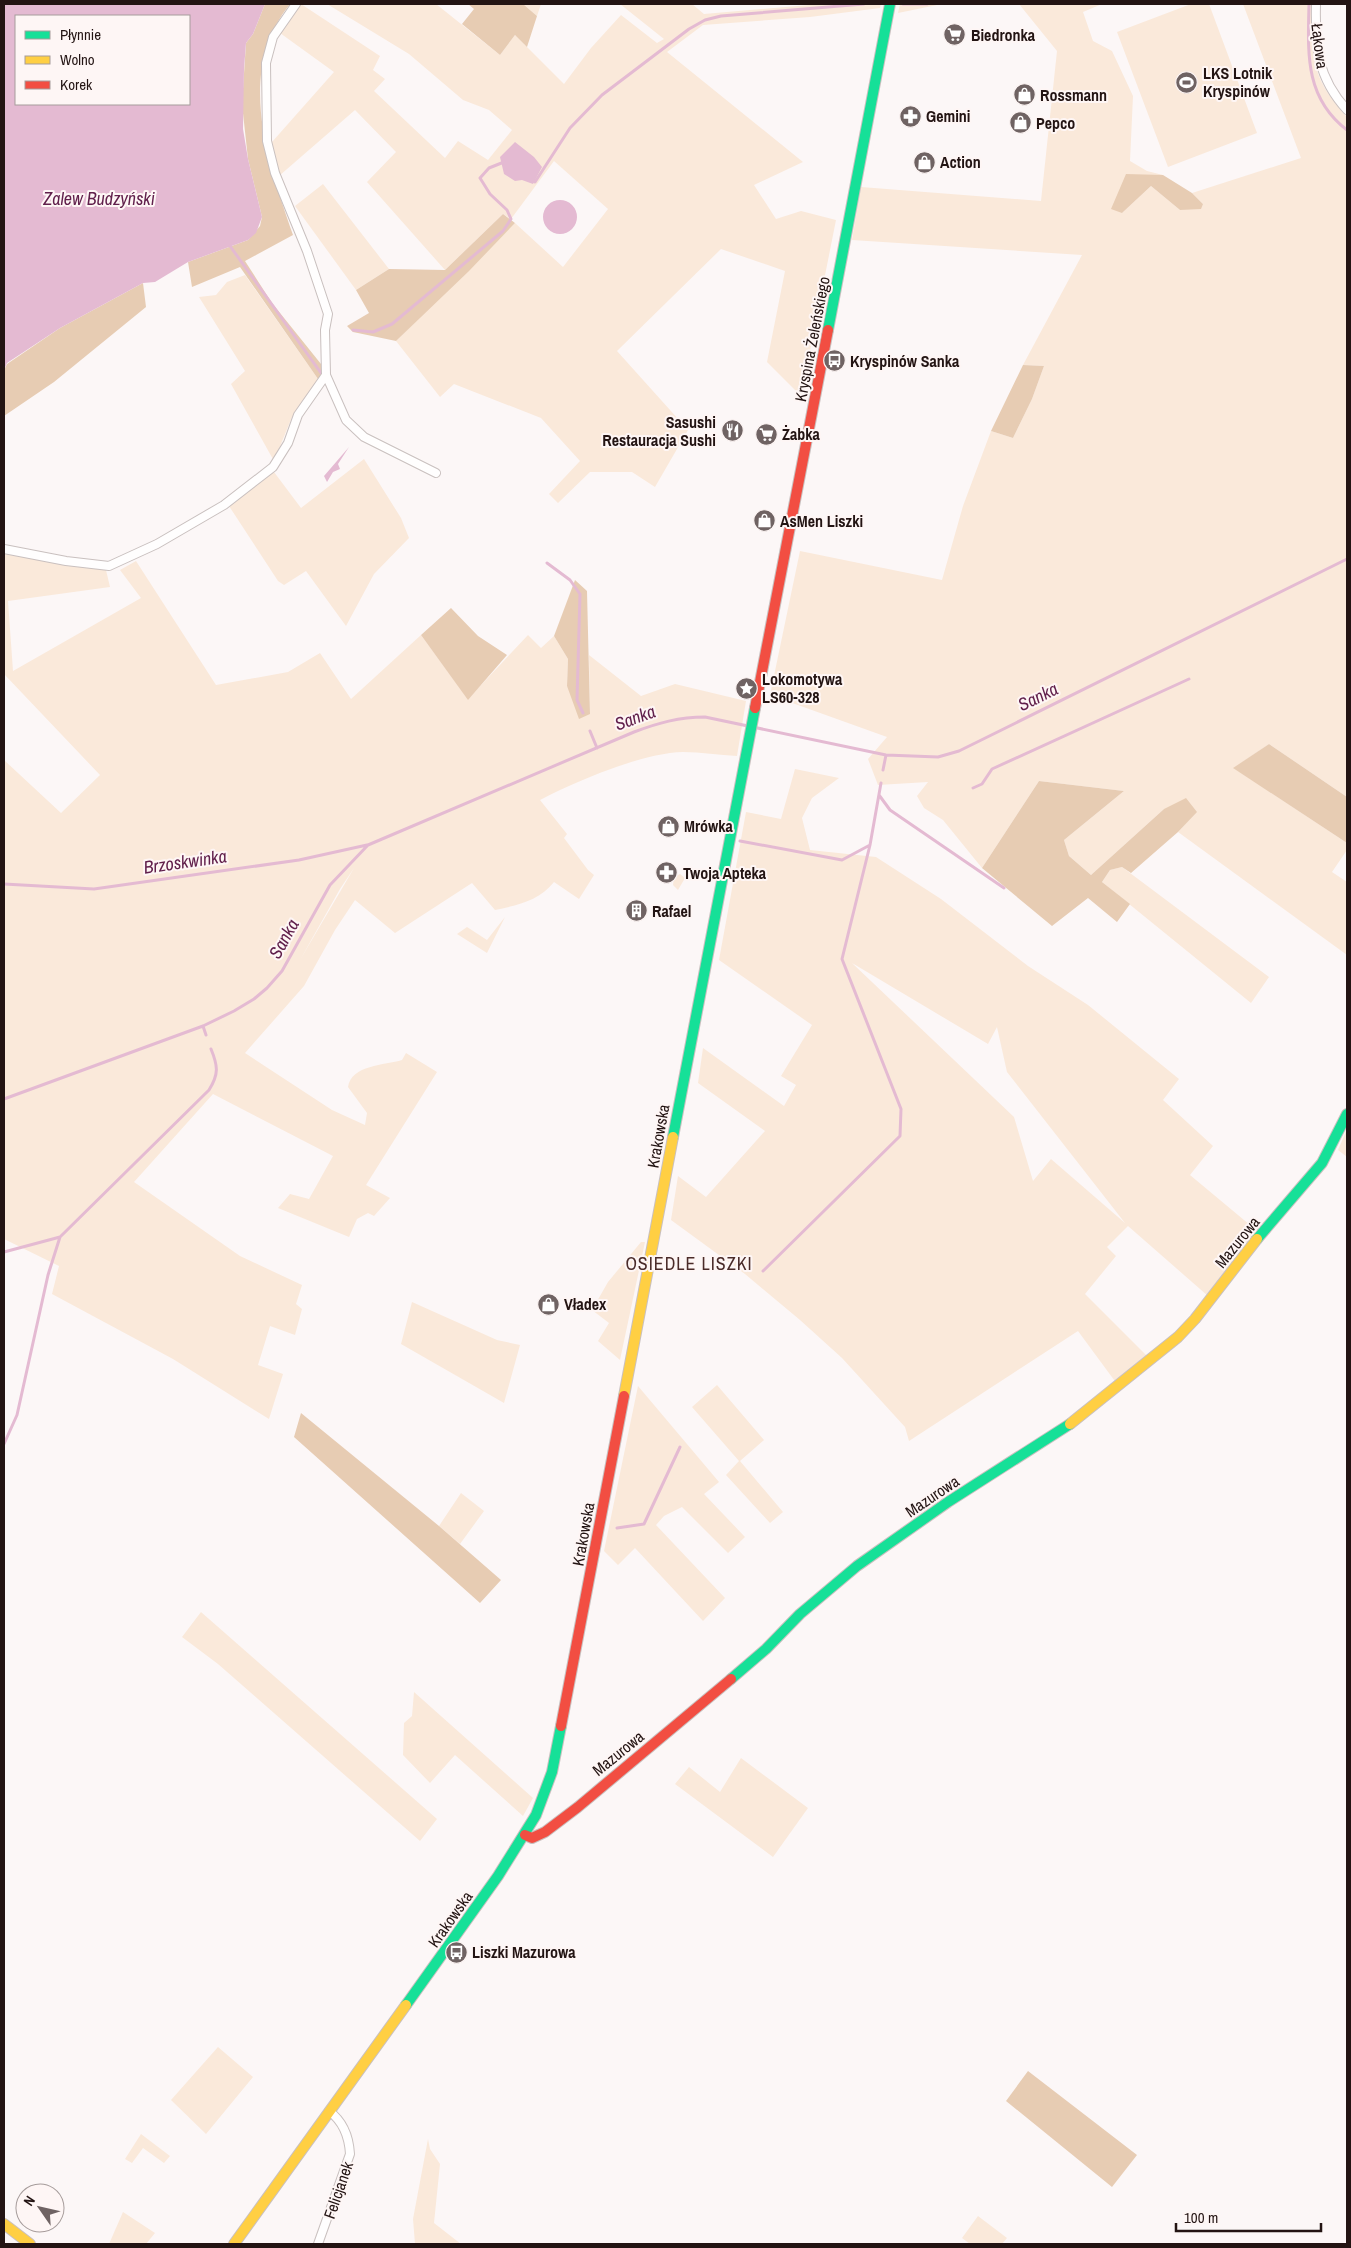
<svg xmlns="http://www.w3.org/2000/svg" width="1351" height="2248" viewBox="0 0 1351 2248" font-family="'Archivo Narrow',sans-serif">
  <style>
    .green { fill: #fae9da; fill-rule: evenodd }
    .forest { fill: #e7ccb3 }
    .water { fill: #e4bad2; fill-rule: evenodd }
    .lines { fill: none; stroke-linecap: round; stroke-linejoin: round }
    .stream { stroke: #e4bad2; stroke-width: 3 }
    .street-casing { stroke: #c9c0bf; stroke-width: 10 }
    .fast-casing { stroke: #c9c0bf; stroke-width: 12 }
    .slow-casing { stroke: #c9c0bf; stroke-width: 12 }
    .jam-casing { stroke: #c9c0bf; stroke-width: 12 }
    .street { stroke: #fffefe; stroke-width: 8 }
    .fast { stroke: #16e098; stroke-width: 10 }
    .slow { stroke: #ffcf43; stroke-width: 10 }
    .jam { stroke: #f24e42; stroke-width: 10 }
    .labels { text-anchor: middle; stroke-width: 4; stroke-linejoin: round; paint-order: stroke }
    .poi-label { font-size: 16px; font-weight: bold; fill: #231413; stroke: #fef6f5; text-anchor: start }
    .street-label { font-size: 16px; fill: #231413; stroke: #fef6f5 }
    .water-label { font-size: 18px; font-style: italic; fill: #61204c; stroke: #fef6f5 }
    .neighbourhood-label { font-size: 18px; letter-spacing: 1px; fill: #4a2b29; stroke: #fef6f5 }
  </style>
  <rect width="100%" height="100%" fill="#fcf7f7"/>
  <path class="green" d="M 301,4 L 380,56 L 373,70 L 385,79 L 374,91 L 445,158 L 458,141 L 488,160 L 512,130 L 489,110 L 463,100 L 409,54 L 327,4 L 436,4 L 500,55 L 515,35 L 564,84 L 591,48 L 621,15 L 657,43 L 664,39 L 620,4 L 692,4 L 704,14 L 821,4 L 881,4 L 880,8 L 810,17 L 703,25 L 667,52 L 803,162 L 754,185 L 776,219 L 801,211 L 836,220 L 801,396 L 767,362 L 785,271 L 721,249 L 617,351 L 688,430 L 655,487 L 632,472 L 590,472 L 558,503 L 549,494 L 580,461 L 541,418 L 454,384 L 440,397 L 396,341 L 515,223 L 563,267 L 608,209 L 554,161 L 511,219 L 503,214 L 445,270 L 367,182 L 396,152 L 355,110 L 279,176 L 272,142 L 334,72 L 280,33 Z
    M 523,4 L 541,4 L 537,16 Z
    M 900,4 L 942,4 L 898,13 Z
    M 1019,4 L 1102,4 L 1083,12 L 1093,41 L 1112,51 L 1133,96 L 1130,161 L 1147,171 L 1163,175 L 1126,175 L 1122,213 L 1151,186 L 1180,210 L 1203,204 L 1192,193 L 1301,158 L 1243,4 L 1313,4 C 1314,60 1308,73 1347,117 L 1347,797 L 1269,744 L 1234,768 L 1347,843 L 1347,850 L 1332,872 L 1347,882 L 1347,955 L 1178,832 L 1196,812 L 1164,809 L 1091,875 L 1069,856 L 1064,840 L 1124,791 L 1039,781 L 982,868 L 943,820 L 924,808 L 917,796 L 928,782 L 878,785 L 868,759 L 887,737 L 770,695 L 800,551 L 942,580 L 963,506 L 991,431 L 1013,438 L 1032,399 L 1044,366 L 1023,365 L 1082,255 L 852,240 L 861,187 L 1041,201 L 1057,51 Z
    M 1191,4 L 1209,4 L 1257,133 L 1168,167 L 1117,32 Z
    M 323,184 L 389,269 L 356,290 L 295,206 Z
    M 245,275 L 318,379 L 292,417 L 274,461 L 231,384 L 245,371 L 199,297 L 216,295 L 227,282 Z
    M 364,459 L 401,518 L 409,538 L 374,574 L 346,626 L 306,571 L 284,585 L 278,581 L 229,506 L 274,472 L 301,508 Z
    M 4,554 L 106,570 L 110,587 L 8,601 L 13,671 L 141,598 L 120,570 L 136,561 L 216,685 L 288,672 L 320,653 L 351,699 L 421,635 L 468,699 L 528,635 L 541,648 L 554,636 L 568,659 L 567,686 L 590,714 L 589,655 L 641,696 L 675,684 L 746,701 L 737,756 C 719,755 701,752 683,752 C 642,753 577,781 540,800 L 567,834 L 564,838 L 588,870 L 594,875 L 579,899 L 554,882 C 539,901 518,905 495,910 L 472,883 L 395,933 L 355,900 L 335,930 L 304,986 L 245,1053 L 332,1110 L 365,1125 L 367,1113 L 348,1087 C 351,1065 385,1065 402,1060 L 406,1053 L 437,1072 L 366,1185 L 390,1198 L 374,1216 L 368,1213 L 357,1219 L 349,1237 L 278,1208 L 290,1194 L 309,1199 L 333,1156 L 213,1094 L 134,1182 L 240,1256 L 302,1285 L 296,1304 L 302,1309 L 295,1335 L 270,1326 L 258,1365 L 283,1374 L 269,1419 L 173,1359 L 52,1294 L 59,1266 L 4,1239 L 4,760 L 61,813 L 100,775 L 4,674 ZM 354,868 L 300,960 L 340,889 Z
    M 795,769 L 839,778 L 812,798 L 802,818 L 810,850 L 876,857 L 941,899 L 1028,966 L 1088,1005 L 1179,1079 L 1163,1100 L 1213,1146 L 1190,1175 L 1256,1230 L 1208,1296 L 1128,1226 L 1107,1247 L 1116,1256 L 1085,1294 L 1148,1357 L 1117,1384 L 1078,1331 L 909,1441 L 905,1427 L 842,1358 L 800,1320 L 745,1274 L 671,1220 L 678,1176 L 706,1197 L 765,1131 L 698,1083 L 703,1048 L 784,1106 L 796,1085 L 781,1076 L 812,1025 L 719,960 L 746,812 L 781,819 ZM 852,963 L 988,1044 L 997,1027 L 1007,1072 L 1125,1223 L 1051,1159 L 1033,1181 L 1014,1117 Z
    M 1122,867 L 1269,977 L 1251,1003 L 1102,882 L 1110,870 Z
    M 680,874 L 685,878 L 678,890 L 673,885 L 674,877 Z
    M 505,917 L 487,953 L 457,934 L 467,927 L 487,940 Z
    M 1347,1129 L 1347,1157 L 1338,1150 Z
    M 641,1242 L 645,1242 L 620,1360 L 598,1341 L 609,1323 L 592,1310 L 608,1282 Z
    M 412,1302 L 497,1340 L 520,1345 L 504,1403 L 401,1344 Z
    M 717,1385 L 764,1440 L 740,1461 L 783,1512 L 770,1523 L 726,1475 L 739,1461 L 692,1407 Z
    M 638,1386 L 719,1482 L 704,1494 L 745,1537 L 728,1553 L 682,1507 L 664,1516 L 656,1525 L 725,1598 L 703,1621 L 635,1548 L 618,1565 L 604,1551 Z
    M 461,1493 L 484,1511 L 460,1544 L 439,1526 Z
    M 201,1612 L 437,1819 L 420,1841 L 218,1664 L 182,1637 Z
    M 414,1692 L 533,1798 L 523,1816 L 455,1755 L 430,1783 L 403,1755 L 404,1723 L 412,1716 Z
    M 741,1758 L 808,1808 L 773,1857 L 675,1784 L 689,1767 L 720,1792 Z
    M 218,2047 L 253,2077 L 206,2134 L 171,2100 Z
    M 141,2134 L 170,2156 L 164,2163 L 143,2148 L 132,2163 L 125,2159 Z
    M 428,2139 L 430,2149 L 440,2164 L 434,2223 L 461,2244 L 415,2244 L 413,2219 Z
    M 123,2212 L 155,2233 L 146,2244 L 109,2244 Z
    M 978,2216 L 1007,2238 L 1002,2244 L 970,2244 L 962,2238 Z"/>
  <path class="forest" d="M 265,4 L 290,4 C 235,72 268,162 293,235 L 245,261 L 272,303 L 321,364 L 324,372 L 318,379 L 240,267 L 192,287 L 188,262 L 248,240 L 260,226 L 262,217 L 248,159 L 242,104 L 246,43 L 253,34 Z
    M 468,4 L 523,4 L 537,16 L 527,47 L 515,35 L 500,55 L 462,24 L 474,9 Z
    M 1126,174 L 1163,175 L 1192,193 L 1203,204 L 1201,209 L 1180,210 L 1151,186 L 1122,213 L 1111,209 Z
    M 503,214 L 515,223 L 469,271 L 396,341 L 353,332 L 347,326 L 369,313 L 356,290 L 389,269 L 445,270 Z
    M 143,283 L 146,307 L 54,382 L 4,416 L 4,370 L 7,364 L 60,328 Z
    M 1023,365 L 1044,366 L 1032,399 L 1013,438 L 991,431 Z
    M 575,580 L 587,591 L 590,714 L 579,719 L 567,686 L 568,659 L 554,636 Z
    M 451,608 L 478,636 L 507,655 L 468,700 L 421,635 Z
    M 1269,744 L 1347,797 L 1347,843 L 1233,768 Z
    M 1039,781 L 1124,791 L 1064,840 L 1069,856 L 1091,875 L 1164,809 L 1186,798 L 1197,812 L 1178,832 L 1131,873 L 1122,867 L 1110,870 L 1102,882 L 1130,904 L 1117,922 L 1088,898 L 1052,926 L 982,868 Z
    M 301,1413 L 439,1526 L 501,1580 L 480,1603 L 294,1437 Z
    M 1028,2071 L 1137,2155 L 1112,2187 L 1006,2101 Z"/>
  <path class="water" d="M 4,4 L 265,4 L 253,34 L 246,43 L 244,69 L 243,129 L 248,159 L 262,217 L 256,233 L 248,240 L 188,262 L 155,282 L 143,283 L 60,328 L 7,363 L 4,370 ZM 16,16 L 189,16 L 189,104 L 16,104 Z
    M 515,142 L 534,157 L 542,167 L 533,184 L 522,180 L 515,181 L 504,174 L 500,157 Z
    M543 217a17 17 0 1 1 34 0a17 17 0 1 1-34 0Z
    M 349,447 L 338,464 L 340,469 L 333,472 L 327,482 L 324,476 Z"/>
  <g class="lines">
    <path class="stream" d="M 903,4 L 927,4
      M 1309,4 C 1308,52 1304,97 1347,130
      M 532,180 L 535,182 L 570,128 L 602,95 L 689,29 L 705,20 L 721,16 L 864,4
      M 230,246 L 321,373
      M 353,330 L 373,332 L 392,324 L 503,231 L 511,219 L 507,210 L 490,194 L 480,178 L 489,168 L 504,162
      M 547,563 L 570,580 L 580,594 L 577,700 L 583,713
      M 590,731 L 597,748
      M 883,770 L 886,755
      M 973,788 L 982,784 L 992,769 L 1189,679
      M 879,795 L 890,810 L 1004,888
      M 740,841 L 842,860 L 870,845 L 881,783
      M 4,884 L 94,889 L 299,860 L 367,845
      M 203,1026 L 206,1035
      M 4,1099 L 203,1026 L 234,1011 L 254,999 L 267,988 L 282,971 L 330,885 L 368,845 L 634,732 C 658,723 679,717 705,717 L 886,755 L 938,757 L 959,751 L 1347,559
      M 4,1252 L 60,1237
      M 763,1271 L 900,1136 L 901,1109 L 842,959 L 870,845
      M 4,1444 L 17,1415 L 48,1275 L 60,1237 L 209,1090 C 219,1074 218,1066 211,1049
      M 617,1528 L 644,1524 L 680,1447"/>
    <defs>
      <path id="street" d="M 1316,4 C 1315,47 1317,77 1347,110
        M 326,375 L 346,420 L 364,437 L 436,473
        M 4,549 L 66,561 L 109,566 L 157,544 L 224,505 L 273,467 L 288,443 L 298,415 L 326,375 L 325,330 L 328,314 L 307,251 L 275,173 L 267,141 L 266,63 L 273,37 L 296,4
        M 318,2244 L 350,2154 C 349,2137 344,2122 329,2111"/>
      <path id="fast" d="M 828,330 L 890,4
        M 673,1137 L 755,708
        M 1257,1239 L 1322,1163 L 1347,1114
        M 731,1679 L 766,1649 L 800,1614 L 857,1566 L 948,1502 L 1070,1424
        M 406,2005 L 498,1876 L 536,1815 L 552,1772 L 561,1726"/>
      <path id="slow" d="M 624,1396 L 673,1137
        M 1070,1424 L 1178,1337 L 1195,1319 L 1257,1239
        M 4,2224 L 30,2244
        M 234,2244 L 406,2005"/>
      <path id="jam" d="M 755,708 L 828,330
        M 561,1726 L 624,1396
        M 525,1835 L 532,1838 L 545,1832 L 578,1807 L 731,1679"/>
    </defs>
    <use href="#street" class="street-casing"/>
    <use href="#fast" class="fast-casing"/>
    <use href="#slow" class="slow-casing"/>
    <use href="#jam" class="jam-casing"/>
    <use href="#street" class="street"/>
    <use href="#fast" class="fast"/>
    <use href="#slow" class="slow"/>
    <use href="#jam" class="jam"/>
  </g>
  <defs>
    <symbol id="supermarket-disc" viewBox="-11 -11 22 22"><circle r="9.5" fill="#6f6363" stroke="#fef6f5"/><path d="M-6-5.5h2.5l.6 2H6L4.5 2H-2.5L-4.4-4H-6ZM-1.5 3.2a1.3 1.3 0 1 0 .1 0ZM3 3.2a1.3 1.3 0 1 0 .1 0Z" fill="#fff"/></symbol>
    <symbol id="stadium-disc" viewBox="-11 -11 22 22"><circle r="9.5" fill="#6f6363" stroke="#fef6f5"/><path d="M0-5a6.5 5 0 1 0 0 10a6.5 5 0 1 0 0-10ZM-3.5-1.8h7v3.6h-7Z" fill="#fff"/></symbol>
    <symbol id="shop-disc" viewBox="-11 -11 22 22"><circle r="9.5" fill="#6f6363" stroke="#fef6f5"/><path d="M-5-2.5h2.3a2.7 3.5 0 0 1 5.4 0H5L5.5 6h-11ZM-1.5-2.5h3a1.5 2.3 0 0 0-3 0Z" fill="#fff"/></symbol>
    <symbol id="pharmacy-disc" viewBox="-11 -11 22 22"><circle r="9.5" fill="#6f6363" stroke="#fef6f5"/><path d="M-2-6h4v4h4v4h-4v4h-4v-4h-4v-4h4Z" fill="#fff"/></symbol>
    <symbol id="bus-disc" viewBox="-11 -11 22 22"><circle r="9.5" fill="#6f6363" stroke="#fef6f5"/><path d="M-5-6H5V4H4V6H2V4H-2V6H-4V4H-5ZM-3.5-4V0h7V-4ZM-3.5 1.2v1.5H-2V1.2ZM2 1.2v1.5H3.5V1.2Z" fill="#fff"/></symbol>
    <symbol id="restaurant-disc" viewBox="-11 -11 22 22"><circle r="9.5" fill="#6f6363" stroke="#fef6f5"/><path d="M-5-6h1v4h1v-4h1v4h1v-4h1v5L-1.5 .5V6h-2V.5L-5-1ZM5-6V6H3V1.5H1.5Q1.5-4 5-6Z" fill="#fff"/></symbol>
    <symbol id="sight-disc" viewBox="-11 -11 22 22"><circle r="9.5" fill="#6f6363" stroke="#fef6f5"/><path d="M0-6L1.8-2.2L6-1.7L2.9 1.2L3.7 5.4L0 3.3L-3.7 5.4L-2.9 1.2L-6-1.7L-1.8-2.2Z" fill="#fff"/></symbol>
    <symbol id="building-disc" viewBox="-11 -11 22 22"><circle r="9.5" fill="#6f6363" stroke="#fef6f5"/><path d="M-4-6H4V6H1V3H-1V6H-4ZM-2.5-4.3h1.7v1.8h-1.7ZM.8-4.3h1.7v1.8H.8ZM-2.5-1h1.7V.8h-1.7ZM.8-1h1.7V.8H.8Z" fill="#fff"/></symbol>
  </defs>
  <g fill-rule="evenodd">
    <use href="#supermarket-disc" x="942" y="22" width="25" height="25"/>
    <use href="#stadium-disc" x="1174" y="70" width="25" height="25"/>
    <use href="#shop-disc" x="1012" y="82" width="25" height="25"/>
    <use href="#pharmacy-disc" x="898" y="104" width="25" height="25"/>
    <use href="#shop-disc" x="1008" y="110" width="25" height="25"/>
    <use href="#shop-disc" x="912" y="150" width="25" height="25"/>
    <use href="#bus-disc" x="822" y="348" width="25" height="25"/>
    <use href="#restaurant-disc" x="720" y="418" width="25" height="25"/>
    <use href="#supermarket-disc" x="754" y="422" width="25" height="25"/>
    <use href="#shop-disc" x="752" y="508" width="25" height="25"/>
    <use href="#sight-disc" x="734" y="676" width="25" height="25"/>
    <use href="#shop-disc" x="656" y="814" width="25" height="25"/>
    <use href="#pharmacy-disc" x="654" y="860" width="25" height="25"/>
    <use href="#building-disc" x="624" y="898" width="25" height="25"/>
    <use href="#shop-disc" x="536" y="1292" width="25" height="25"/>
    <use href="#bus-disc" x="444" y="1940" width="25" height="25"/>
  </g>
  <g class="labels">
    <g class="poi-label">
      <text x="971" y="41">Biedronka</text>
      <text x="1203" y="79">LKS Lotnik<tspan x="1203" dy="18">Kryspinów</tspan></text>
      <text x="1040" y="101">Rossmann</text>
      <text x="926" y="122">Gemini</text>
      <text x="1036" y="129">Pepco</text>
      <text x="940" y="168">Action</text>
      <text x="850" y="367">Kryspinów Sanka</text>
      <text x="716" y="428" text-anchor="end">Sasushi<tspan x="716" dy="18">Restauracja Sushi</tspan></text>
      <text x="782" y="440">Żabka</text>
      <text x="780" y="527">AsMen Liszki</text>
      <text x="762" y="685">Lokomotywa<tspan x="762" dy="18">LS60-328</tspan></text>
      <text x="684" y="832">Mrówka</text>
      <text x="683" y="879">Twoja Apteka</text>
      <text x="652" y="917">Rafael</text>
      <text x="564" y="1310">Vładex</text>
      <text x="472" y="1958">Liszki Mazurowa</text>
    </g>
    <g class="street-label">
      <text transform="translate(1320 46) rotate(83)" y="6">Łąkowa</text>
      <text transform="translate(812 339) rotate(-79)" y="6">Kryspina Żeleńskiego</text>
      <text transform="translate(658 1136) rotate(-80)" y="6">Krakowska</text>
      <text transform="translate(1237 1242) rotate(-51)" y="6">Mazurowa</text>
      <text transform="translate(932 1496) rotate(-34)" y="6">Mazurowa</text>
      <text transform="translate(583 1534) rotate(-80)" y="6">Krakowska</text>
      <text transform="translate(618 1753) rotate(-39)" y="6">Mazurowa</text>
      <text transform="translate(450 1919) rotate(-55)" y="6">Krakowska</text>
      <text transform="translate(338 2190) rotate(-71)" y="6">Felicjanek</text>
    </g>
    <g class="water-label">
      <text x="99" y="205">Zalew Budzyński</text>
      <text transform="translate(1038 697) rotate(-26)" y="6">Sanka</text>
      <text transform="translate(635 718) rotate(-20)" y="6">Sanka</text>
      <text transform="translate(185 862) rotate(-8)" y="6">Brzoskwinka</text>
      <text transform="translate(284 939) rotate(-61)" y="6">Sanka</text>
    </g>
    <g class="neighbourhood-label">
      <text x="689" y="1270">OSIEDLE LISZKI</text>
    </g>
  </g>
  <rect width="1351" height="2248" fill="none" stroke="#231413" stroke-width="10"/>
  <rect x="15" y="15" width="175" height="90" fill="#fef6f5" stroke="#a69c9b"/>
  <rect x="25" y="31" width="25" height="8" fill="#16e098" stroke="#a69c9b"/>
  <text x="60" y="40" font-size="15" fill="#231413">Płynnie</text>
  <rect x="25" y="56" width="25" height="8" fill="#ffcf43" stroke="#a69c9b"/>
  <text x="60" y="65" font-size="15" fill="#231413">Wolno</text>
  <rect x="25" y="81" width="25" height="8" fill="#f24e42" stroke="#a69c9b"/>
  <text x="60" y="90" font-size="15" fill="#231413">Korek</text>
  <g transform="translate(40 2208) rotate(304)"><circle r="24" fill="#fef6f5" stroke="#a69c9b"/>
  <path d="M0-4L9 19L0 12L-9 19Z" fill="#6f6363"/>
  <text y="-8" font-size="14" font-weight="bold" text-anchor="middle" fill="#231413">N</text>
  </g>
  <path d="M1176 2223v8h145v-8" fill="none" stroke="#231413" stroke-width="2.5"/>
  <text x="1184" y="2223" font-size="15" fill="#231413" stroke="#fef6f5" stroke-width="4" paint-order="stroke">100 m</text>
</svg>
